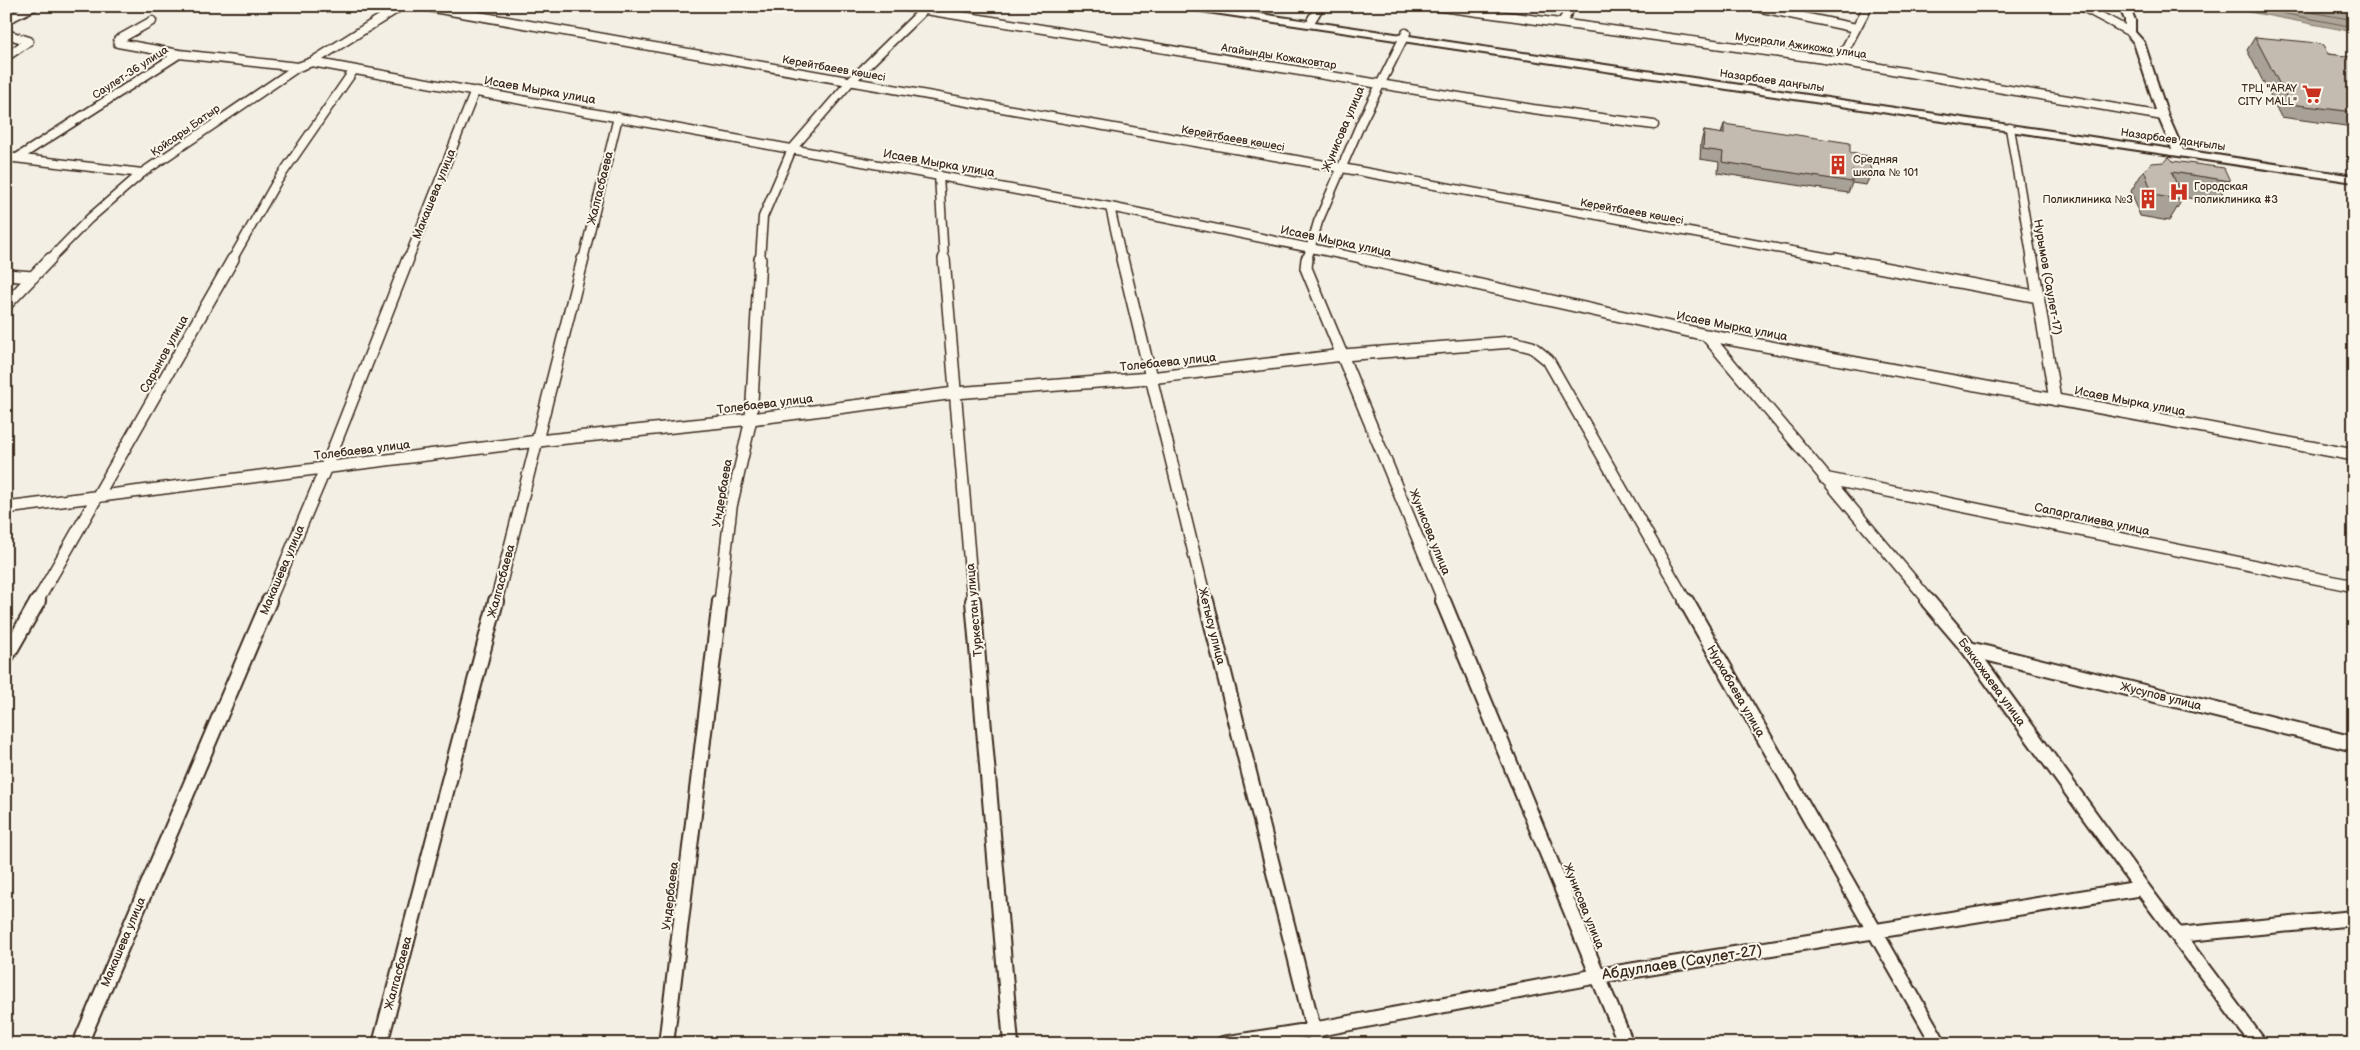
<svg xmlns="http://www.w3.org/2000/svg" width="2360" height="1050" viewBox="0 0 2360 1050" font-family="'Balsamiq Sans',sans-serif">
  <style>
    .water { fill: #afa69a; stroke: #817468 }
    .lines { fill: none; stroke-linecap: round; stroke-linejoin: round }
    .shore { stroke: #695c50; stroke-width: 1 }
    .street-far2-casing { stroke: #3b2a1e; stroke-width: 11 }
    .street-far1-casing { stroke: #3b2a1e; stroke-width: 14 }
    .street-casing { stroke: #3b2a1e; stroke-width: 18 }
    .secondary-casing { stroke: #3b2a1e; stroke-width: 4 }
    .street-far2 { stroke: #fbf7ec; stroke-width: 8 }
    .street-far1 { stroke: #fbf7ec; stroke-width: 11 }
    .street { stroke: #fbf7ec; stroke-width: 14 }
    .secondary { fill: #fbf7ec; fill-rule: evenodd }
    .wall { fill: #a8a197; stroke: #3b2a1e }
    .building { fill: #c3bbb0; stroke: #3b2a1e }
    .labels { text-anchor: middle; stroke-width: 4; stroke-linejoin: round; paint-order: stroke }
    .far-street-label { font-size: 11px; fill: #3b2a1e; stroke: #fbf7ec }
    .far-poi-label { font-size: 11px; fill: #3b2a1e; stroke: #fbf7ec; text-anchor: end }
    .street-label { font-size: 12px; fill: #3b2a1e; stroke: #fbf7ec }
    .near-street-label { font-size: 15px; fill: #3b2a1e; stroke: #fbf7ec }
  </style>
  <rect width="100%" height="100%" fill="#f3efe4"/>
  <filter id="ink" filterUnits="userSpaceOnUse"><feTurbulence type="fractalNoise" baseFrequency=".02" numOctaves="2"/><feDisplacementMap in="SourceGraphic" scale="10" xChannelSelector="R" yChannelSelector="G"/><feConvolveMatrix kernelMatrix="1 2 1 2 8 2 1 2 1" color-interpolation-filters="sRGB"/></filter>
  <g filter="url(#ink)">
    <path class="water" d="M 2218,6 L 2354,6 L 2354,32 Z"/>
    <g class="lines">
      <path class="shore" d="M 2245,6 L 2354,27
        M 2278,6 L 2354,20"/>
      <defs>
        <path id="street-far2" d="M 422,6 L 1342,168 L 1841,260
          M 901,6 L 1533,109 L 1654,125
          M 1434,6 L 1839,61 L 2163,116
          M 1752,6 L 1856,28
          M 2081,6 L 2130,32
          M 1312,19 L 1320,6
          M 6,20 L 34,6
          M 152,21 L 118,40 L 118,43 L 179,54
          M 1562,22 L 1572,6
          M 6,34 L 29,41 L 6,57
          M 1839,61 L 1868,6
          M 312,62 L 1110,207 L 1369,260
          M 2010,128 L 2032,260
          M 6,157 L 142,173
          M 17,158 L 179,54 L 298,67
          M 939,175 L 944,260
          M 1110,207 L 1122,260
          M 49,260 L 89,219 L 142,173 L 298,67 L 312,62 L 401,6
          M 232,260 L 276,183 L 354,70
          M 408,260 L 475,91
          M 583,260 L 618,117
          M 760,260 L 763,217 L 792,149 L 850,82 L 928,6
          M 1307,260 L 1318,222 L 1361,123 L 1406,33"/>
        <path id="street-far1" d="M 944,259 L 973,602
          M 1122,259 L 1206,602
          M 1307,259 L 1306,268 L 1444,602
          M 1363,259 L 1706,335 L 2354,455
          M 1835,259 L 2039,297
          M 2032,259 L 2055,400
          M 6,275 L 33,277
          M 6,305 L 50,259
          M 1706,335 L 1930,602
          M 1824,478 L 2354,586
          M 6,508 L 538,441 L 751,419 L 955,393 L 1150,378 L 1343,355 L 1512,342 L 1532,347 L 1548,360 L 1686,602
          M 37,602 L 233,259
          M 269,602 L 326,467 L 408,259
          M 496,602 L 583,259
          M 720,602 L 731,507 L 751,419 L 760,259"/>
        <path id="street" d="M 973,601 L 1011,1044
          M 1206,601 L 1317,1044
          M 1443,601 L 1626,1044
          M 1686,601 L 1939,1044
          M 1928,601 L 1969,649 L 2142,888 L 2259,1044
          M 1969,649 L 2354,744
          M 6,657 L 38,601
          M 2177,935 L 2354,918
          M 80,1044 L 269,601
          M 380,1044 L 496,601
          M 666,1044 L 720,601
          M 1223,1044 L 1313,1030 L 1598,976 L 2142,888"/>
        <path id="secondary" d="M 1183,6 L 1207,6 L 2172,149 L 2158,116 L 2134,43 L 2125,32 L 2125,20 L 2119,6 L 2129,6 L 2135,20 L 2135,32 L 2144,42 L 2168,116 L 2183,150 L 2354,176 L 2354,182 L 1187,9 Z"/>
      </defs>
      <use href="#street-far2" class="street-far2-casing"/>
      <use href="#street-far1" class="street-far1-casing"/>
      <use href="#street" class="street-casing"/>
      <use href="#secondary" class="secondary-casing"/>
      <use href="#street-far2" class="street-far2"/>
      <use href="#street-far1" class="street-far1"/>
      <use href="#street" class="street"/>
      <use href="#secondary" class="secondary"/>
    </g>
    <path class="wall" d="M 2255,37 L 2328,54 L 2352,57 L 2354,54 L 2354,129 L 2353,127 L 2281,117 L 2247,50 Z
      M 1724,124 L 1850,153 L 1871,174 L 1866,185 L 1852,183 L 1848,193 L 1718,173 L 1719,162 L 1700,159 L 1701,142 L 1704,131 L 1721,134 Z
      M 2173,161 L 2230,181 L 2216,202 L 2181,197 L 2182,200 L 2169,221 L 2140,216 L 2131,191 L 2144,170 Z"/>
    <path class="building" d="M 2255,37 L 2308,42 L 2323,45 L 2328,54 L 2354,57 L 2354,112 L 2290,104 Z
      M 1724,124 L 1850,143 L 1850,153 L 1869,156 L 1871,174 L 1852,171 L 1852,182 L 1722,162 L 1723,152 L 1703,149 L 1704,131 L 1724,134 Z
      M 2169,157 L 2173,161 L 2224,168 L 2230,181 L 2172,172 L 2182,200 L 2153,195 L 2144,170 L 2151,163 L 2165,162 Z"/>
  </g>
  <defs>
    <symbol id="supermarket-bare" viewBox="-9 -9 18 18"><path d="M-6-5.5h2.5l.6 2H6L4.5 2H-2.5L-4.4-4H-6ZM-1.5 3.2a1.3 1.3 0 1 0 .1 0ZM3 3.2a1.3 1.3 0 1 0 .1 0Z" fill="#c8321e" stroke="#fbf7ec" stroke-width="2.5" paint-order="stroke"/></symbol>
    <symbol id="building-bare" viewBox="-9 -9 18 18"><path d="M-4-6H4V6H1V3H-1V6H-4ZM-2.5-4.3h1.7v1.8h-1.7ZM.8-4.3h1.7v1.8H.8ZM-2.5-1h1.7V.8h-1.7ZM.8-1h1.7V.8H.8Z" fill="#c8321e" stroke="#fbf7ec" stroke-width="2.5" paint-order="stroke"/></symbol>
    <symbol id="hospital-bare" viewBox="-9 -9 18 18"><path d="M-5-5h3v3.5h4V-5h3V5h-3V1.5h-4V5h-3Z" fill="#c8321e" stroke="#fbf7ec" stroke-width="2.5" paint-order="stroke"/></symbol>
  </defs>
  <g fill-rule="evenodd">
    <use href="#supermarket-bare" x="2298" y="80" width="28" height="28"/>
    <use href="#building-bare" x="1824" y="151" width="28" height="28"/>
    <use href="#hospital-bare" x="2165" y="178" width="28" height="28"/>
    <use href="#building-bare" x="2134" y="185" width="28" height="28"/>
  </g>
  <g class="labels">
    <g class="far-street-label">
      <text transform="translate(1801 45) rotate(8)" y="4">Мусирали Ажикожа улица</text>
      <text transform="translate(1279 56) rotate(9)" y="4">Агайынды Кожаковтар</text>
      <text transform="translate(834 68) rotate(10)" y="4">Керейтбаеев көшесі</text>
      <text transform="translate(130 72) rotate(-33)" y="4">Саулет-36 улица</text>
      <text transform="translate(1772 80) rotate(8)" y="4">Назарбаев даңғылы</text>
      <text transform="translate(185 130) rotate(-35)" y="4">Қойсары Батыр</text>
      <text transform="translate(1233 138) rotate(10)" y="4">Керейтбаеев көшесі</text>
      <text transform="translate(2173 139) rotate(8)" y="4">Назарбаев даңғылы</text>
      <text transform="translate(1632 211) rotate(10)" y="4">Керейтбаеев көшесі</text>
    </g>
    <g class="far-poi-label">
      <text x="2297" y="92">ТРЦ "ARAY<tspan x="2297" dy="13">CITY MALL"</tspan></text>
      <text x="1853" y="163" text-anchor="start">Средняя<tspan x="1853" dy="13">школа № 101</tspan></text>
      <text x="2194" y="190" text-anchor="start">Городская<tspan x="2194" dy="13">поликлиника #3</tspan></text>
      <text x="2133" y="203">Поликлиника №3</text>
    </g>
    <g class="street-label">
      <text transform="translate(540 90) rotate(10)" y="4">Исаев Мырка улица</text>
      <text transform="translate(1343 129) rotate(-67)" y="4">Жунисова улица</text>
      <text transform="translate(939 163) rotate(10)" y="4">Исаев Мырка улица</text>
      <text transform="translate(600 188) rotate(-76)" y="4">Жалгасбаева</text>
      <text transform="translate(434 194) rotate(-68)" y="4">Макашева улица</text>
      <text transform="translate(1336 241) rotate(12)" y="4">Исаев Мырка улица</text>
      <text transform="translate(2048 277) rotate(80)" y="4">Нурымов (Саулет-17)</text>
      <text transform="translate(1732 326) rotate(11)" y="4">Исаев Мырка улица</text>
      <text transform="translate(164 354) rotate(-61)" y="4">Сарынов улица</text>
      <text transform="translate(1168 362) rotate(-6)" y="4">Толебаева улица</text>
      <text transform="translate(2130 401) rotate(11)" y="4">Исаев Мырка улица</text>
      <text transform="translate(765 404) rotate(-7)" y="4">Толебаева улица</text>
      <text transform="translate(362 450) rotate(-7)" y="4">Толебаева улица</text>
      <text transform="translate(722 493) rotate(-80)" y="4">Ундербаева</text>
      <text transform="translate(2092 519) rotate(12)" y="4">Сапаргалиева улица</text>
      <text transform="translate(1430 532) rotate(68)" y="4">Жунисова улица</text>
      <text transform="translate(282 570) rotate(-67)" y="4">Макашева улица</text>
      <text transform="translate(501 581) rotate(-75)" y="4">Жалгасбаева</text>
      <text transform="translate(974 610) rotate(-95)" y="4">Туркестан улица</text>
      <text transform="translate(1212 626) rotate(76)" y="4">Жетысу улица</text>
      <text transform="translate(1992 682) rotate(54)" y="4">Беккожаева улица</text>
      <text transform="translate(1736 691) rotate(60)" y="4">Нурхабаева улица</text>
      <text transform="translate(2161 696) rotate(14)" y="4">Жусупов улица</text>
      <text transform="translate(670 896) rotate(-83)" y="4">Ундербаева</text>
      <text transform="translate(1584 906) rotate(68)" y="4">Жунисова улица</text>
      <text transform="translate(123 942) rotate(-67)" y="4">Макашева улица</text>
      <text transform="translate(398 973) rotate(-75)" y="4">Жалгасбаева</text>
    </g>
    <g class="near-street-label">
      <text transform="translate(1682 962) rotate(-9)" y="5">Абдуллаев (Саулет-27)</text>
    </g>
  </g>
  <rect width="2360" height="1050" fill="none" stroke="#fbf7ec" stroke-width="25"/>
  <rect x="12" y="12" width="2335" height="1025" fill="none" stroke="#3b2a1e" stroke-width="2" filter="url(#ink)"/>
</svg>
